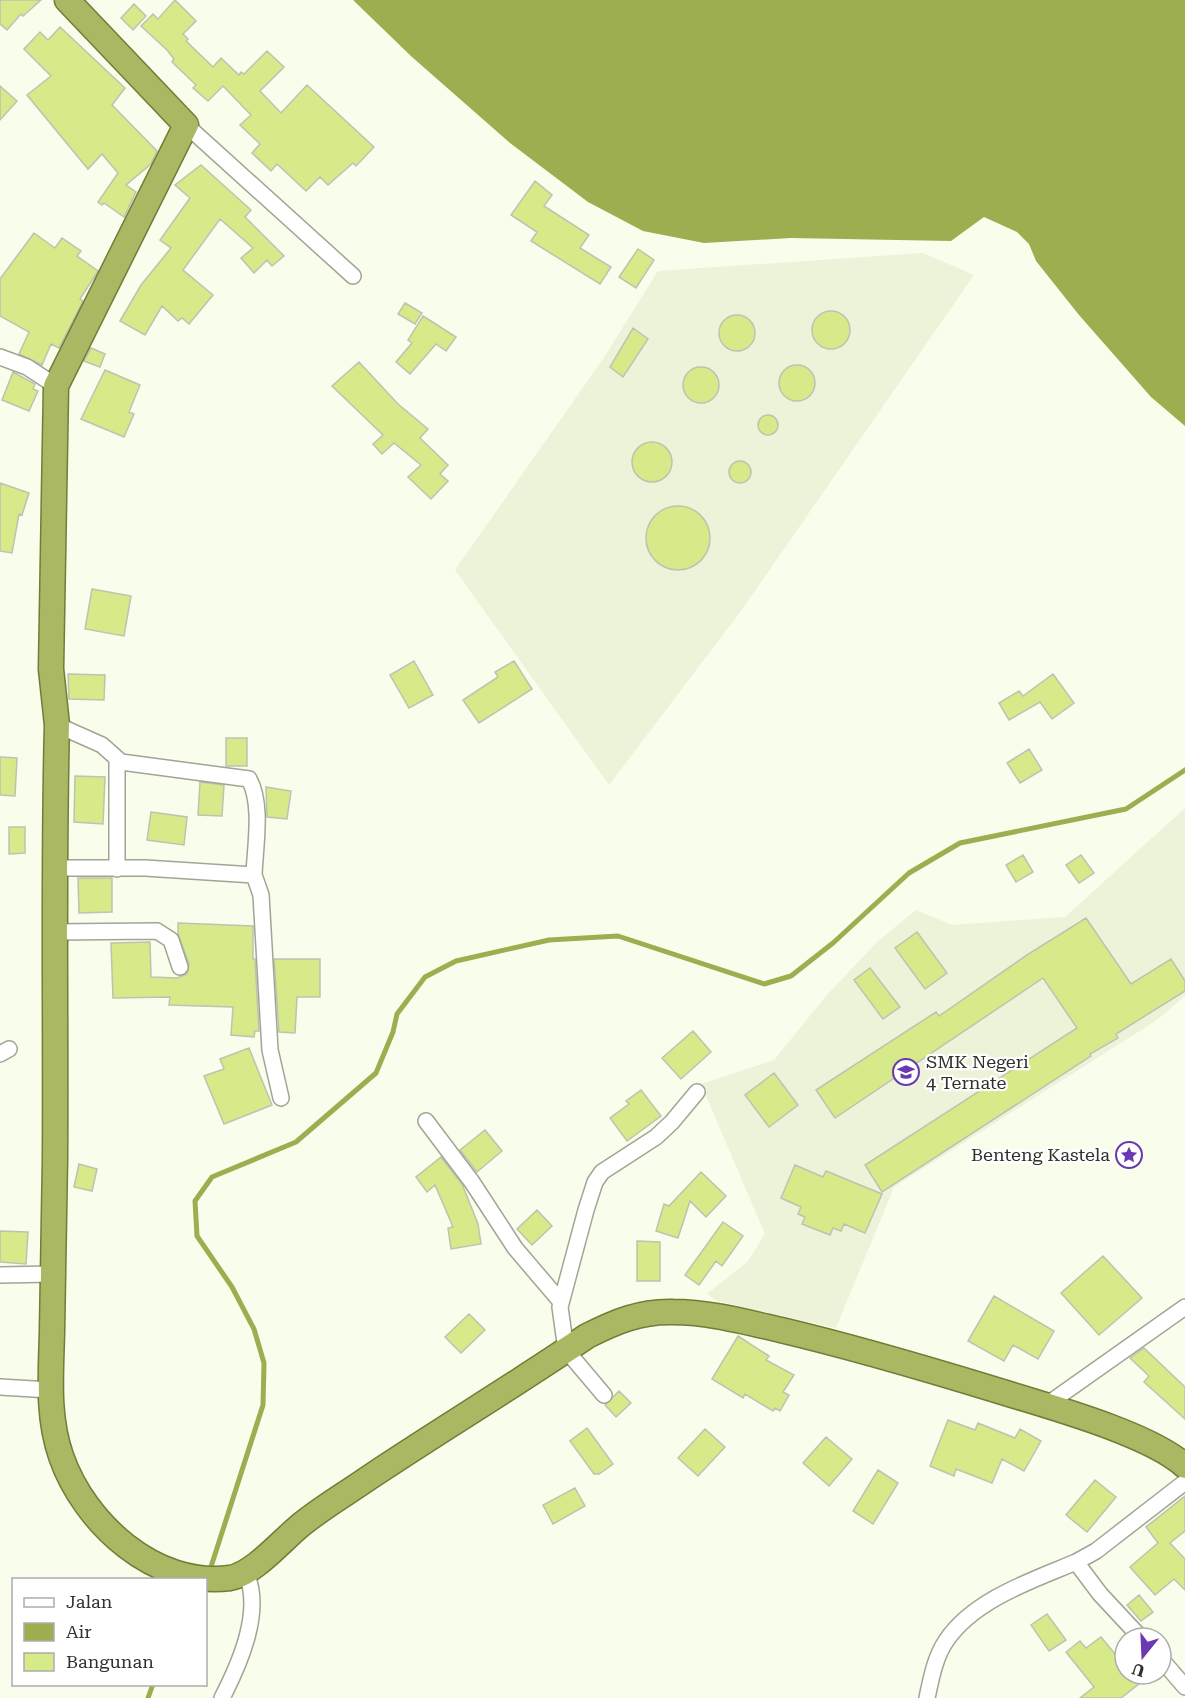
<svg xmlns="http://www.w3.org/2000/svg" width="1185" height="1698" viewBox="0 0 1185 1698" font-family="'Roboto Serif',serif">
  <style>
    .built { fill: #ecf3d9 }
    .water { fill: #9dae50 }
    .lines { fill: none; stroke-linecap: round; stroke-linejoin: round }
    .stream { stroke: #9dae50; stroke-width: 5 }
    .building { fill: #d6ea8a; stroke: #bec2b1; stroke-width: 1.5 }
    .minor-casing { stroke: #a1a595; stroke-width: 18 }
    .trunk-casing { stroke: #717d37; stroke-width: 27 }
    .minor { stroke: #fff; stroke-width: 15 }
    .trunk { stroke: #aab864; stroke-width: 24 }
    .labels { text-anchor: middle; stroke-width: 4.5; stroke-linejoin: round; paint-order: stroke }
    .poi-label { font-size: 18px; fill: #30312b; stroke: #fff; text-anchor: start }
  </style>
  <rect width="100%" height="100%" fill="#f9fdeb"/>
  <path class="built" d="M 923,253 L 974,275 L 741,611 L 609,785 L 455,570 L 603,359 L 658,271 Z
    M 1185,808 L 1185,996 L 1157,1020 L 894,1187 L 836,1328 L 717,1301 L 707,1294 L 748,1261 L 765,1234 L 701,1084 L 774,1060 L 826,996 L 877,942 L 916,910 L 952,925 L 1065,917 Z"/>
  <path class="water" d="M 353,0 L 1185,0 L 1185,426 L 1151,397 L 1079,315 L 1036,261 L 1029,244 L 1017,232 L 984,217 L 951,241 L 791,238 L 704,243 L 643,231 L 588,202 L 510,143 L 412,57 Z"/>
  <g class="lines">
    <path class="stream" d="M 209,1573 L 263,1405 L 264,1363 L 254,1329 L 232,1287 L 197,1236 L 195,1201 L 212,1177 L 296,1142 L 376,1073 L 393,1032 L 397,1014 L 425,977 L 456,961 L 549,940 L 618,936 L 764,984 L 791,976 L 833,943 L 909,873 L 960,843 L 1126,809 L 1185,770
      M 148,1698 L 153,1684"/>
  </g>
  <path class="building" d="M 0,0 L 41,0 L 23,16 L 21,14 L 7,30 L 0,24 Z
    M 175,0 L 196,21 L 183,34 L 188,39 L 186,41 L 213,67 L 221,58 L 239,75 L 241,72 L 244,74 L 267,51 L 284,67 L 260,91 L 281,113 L 307,85 L 374,147 L 356,166 L 353,163 L 328,185 L 320,177 L 306,191 L 277,164 L 271,171 L 252,153 L 260,144 L 240,125 L 251,115 L 223,86 L 208,101 L 193,88 L 196,85 L 172,62 L 174,59 L 167,50 L 141,26 L 153,14 L 158,19 Z
    M 134,4 L 146,16 L 133,30 L 121,18 Z
    M 60,27 L 125,88 L 112,105 L 157,151 L 151,164 L 126,185 L 136,192 L 124,217 L 104,203 L 102,205 L 98,202 L 118,173 L 102,154 L 88,169 L 27,95 L 51,76 L 24,49 L 40,32 L 48,40 Z
    M 0,86 L 17,101 L 0,120 Z
    M 201,165 L 251,210 L 245,217 L 284,256 L 272,266 L 267,260 L 254,273 L 241,258 L 253,248 L 220,219 L 183,270 L 213,295 L 189,324 L 182,318 L 178,321 L 162,306 L 145,335 L 120,321 L 141,285 L 171,248 L 160,240 L 190,198 L 175,185 Z
    M 535,181 L 552,195 L 544,206 L 589,235 L 580,248 L 611,267 L 600,284 L 531,241 L 537,232 L 511,215 Z
    M 34,233 L 55,248 L 62,238 L 81,251 L 77,256 L 98,271 L 80,299 L 83,301 L 59,348 L 51,344 L 42,365 L 19,354 L 29,332 L 0,316 L 0,279 Z
    M 638,249 L 654,260 L 636,288 L 619,277 Z
    M 405,303 L 422,313 L 415,324 L 398,314 Z
    M812 330a19 19 0 1 1 38 0a19 19 0 1 1-38 0Z
    M719 333a18 18 0 1 1 36 0a18 18 0 1 1-36 0Z
    M 423,316 L 456,337 L 446,351 L 436,344 L 410,374 L 396,362 L 412,343 L 408,340 Z
    M 633,328 L 648,339 L 623,377 L 610,367 Z
    M 91,348 L 105,354 L 100,367 L 84,361 Z
    M 359,362 L 398,404 L 428,429 L 420,438 L 448,465 L 440,474 L 448,481 L 431,499 L 408,477 L 421,465 L 394,443 L 382,454 L 373,444 L 383,435 L 332,386 Z
    M779 383a18 18 0 1 1 36 0a18 18 0 1 1-36 0Z
    M683 385a18 18 0 1 1 36 0a18 18 0 1 1-36 0Z
    M 105,370 L 140,385 L 129,412 L 134,414 L 124,437 L 81,419 Z
    M 13,372 L 35,384 L 33,389 L 38,391 L 29,411 L 2,400 Z
    M758 425a10 10 0 1 1 20 0a10 10 0 1 1-20 0Z
    M632 462a20 20 0 1 1 40 0a20 20 0 1 1-40 0Z
    M729 472a11 11 0 1 1 22 0a11 11 0 1 1-22 0Z
    M 0,483 L 29,493 L 22,515 L 19,514 L 12,553 L 0,551 Z
    M646 538a32 32 0 1 1 64 0a32 32 0 1 1-64 0Z
    M 92,589 L 131,596 L 124,636 L 85,629 Z
    M 414,661 L 433,695 L 409,708 L 390,675 Z
    M 514,661 L 532,689 L 479,723 L 463,700 L 498,677 L 495,672 Z
    M 68,674 L 105,675 L 104,700 L 69,699 Z
    M 1053,674 L 1074,703 L 1052,719 L 1040,702 L 1009,720 L 999,703 L 1019,691 L 1023,696 Z
    M 226,738 L 247,738 L 247,766 L 226,766 Z
    M 1029,749 L 1042,770 L 1020,783 L 1007,763 Z
    M 0,757 L 17,758 L 15,796 L 0,795 Z
    M 75,776 L 105,777 L 103,824 L 74,822 Z
    M 200,782 L 224,785 L 222,816 L 198,815 Z
    M 266,787 L 291,791 L 287,819 L 267,817 Z
    M 151,812 L 187,817 L 184,845 L 147,840 Z
    M 9,827 L 25,827 L 25,853 L 9,854 Z
    M 1023,855 L 1033,872 L 1016,882 L 1006,865 Z
    M 1081,855 L 1094,873 L 1079,883 L 1066,865 Z
    M 78,878 L 112,878 L 112,912 L 79,913 Z
    M 1086,918 L 1131,984 L 1171,959 L 1185,981 L 1185,991 L 1116,1034 L 1118,1038 L 1090,1054 L 1091,1056 L 882,1192 L 865,1165 L 1077,1028 L 1043,978 L 835,1118 L 816,1090 L 936,1012 L 939,1016 L 1027,955 Z
    M 178,923 L 253,926 L 253,959 L 255,959 L 259,1031 L 255,1031 L 254,1037 L 231,1035 L 233,1007 L 169,1005 L 170,997 L 113,998 L 111,943 L 150,942 L 151,977 L 177,978 L 187,974 L 189,964 L 178,934 Z
    M 917,932 L 947,973 L 925,989 L 895,948 Z
    M 274,959 L 320,959 L 320,997 L 297,997 L 295,1033 L 279,1032 Z
    M 870,968 L 900,1007 L 883,1019 L 854,980 Z
    M 693,1031 L 711,1052 L 681,1079 L 662,1058 Z
    M 249,1048 L 272,1105 L 224,1124 L 204,1076 L 224,1069 L 220,1059 Z
    M 774,1073 L 798,1105 L 769,1127 L 745,1095 Z
    M 641,1090 L 661,1116 L 627,1141 L 610,1118 L 629,1104 L 626,1101 Z
    M 485,1130 L 502,1151 L 477,1172 L 460,1150 Z
    M 441,1157 L 462,1184 L 478,1224 L 481,1244 L 451,1249 L 448,1228 L 453,1227 L 435,1185 L 427,1192 L 416,1177 Z
    M 79,1164 L 97,1169 L 92,1191 L 74,1187 Z
    M 795,1165 L 823,1177 L 826,1171 L 882,1194 L 865,1233 L 844,1224 L 841,1231 L 833,1228 L 830,1235 L 802,1224 L 805,1217 L 798,1214 L 801,1207 L 781,1198 Z
    M 701,1172 L 726,1196 L 706,1217 L 690,1201 L 678,1238 L 656,1231 L 664,1204 L 669,1206 Z
    M 537,1210 L 552,1226 L 532,1245 L 517,1229 Z
    M 723,1222 L 743,1236 L 722,1266 L 716,1261 L 699,1285 L 685,1275 Z
    M 0,1231 L 28,1232 L 26,1264 L 0,1262 Z
    M 637,1241 L 660,1242 L 660,1281 L 637,1281 Z
    M 1103,1256 L 1142,1298 L 1099,1335 L 1061,1293 Z
    M 994,1296 L 1054,1331 L 1038,1359 L 1013,1345 L 1004,1361 L 968,1341 Z
    M 469,1314 L 485,1330 L 461,1353 L 445,1337 Z
    M 738,1336 L 769,1356 L 766,1360 L 794,1375 L 783,1392 L 789,1395 L 780,1411 L 775,1408 L 773,1411 L 745,1394 L 743,1398 L 712,1379 Z
    M 1144,1348 L 1185,1387 L 1185,1419 L 1144,1382 L 1149,1376 L 1130,1358 Z
    M 619,1391 L 631,1403 L 616,1417 L 605,1405 Z
    M 948,1420 L 975,1430 L 978,1423 L 1015,1438 L 1020,1429 L 1041,1441 L 1024,1471 L 1002,1459 L 992,1483 L 956,1469 L 954,1476 L 930,1466 Z
    M 587,1428 L 613,1464 L 599,1474 L 594,1474 L 570,1441 Z
    M 705,1429 L 725,1447 L 698,1476 L 678,1458 Z
    M 826,1437 L 852,1459 L 829,1486 L 803,1463 Z
    M 878,1470 L 898,1483 L 873,1524 L 853,1511 Z
    M 1095,1480 L 1116,1497 L 1087,1532 L 1066,1515 Z
    M 575,1488 L 585,1506 L 553,1524 L 543,1505 Z
    M 1185,1496 L 1185,1531 L 1170,1543 L 1185,1559 L 1185,1590 L 1174,1579 L 1155,1595 L 1130,1567 L 1158,1543 L 1146,1527 Z
    M 1139,1595 L 1153,1612 L 1141,1621 L 1127,1605 Z
    M 1047,1614 L 1066,1640 L 1049,1651 L 1031,1625 Z
    M 1101,1637 L 1125,1666 L 1125,1674 L 1133,1674 L 1140,1683 L 1121,1698 L 1080,1698 L 1094,1687 L 1066,1652 L 1080,1641 L 1086,1648 Z"/>
  <g class="lines">
    <defs>
      <path id="minor" d="M 186,125 L 353,276
        M 0,357 L 27,367 L 56,386
        M 57,725 L 102,745 L 121,762 L 249,779 C 263,805 255,846 254,875
        M 55,868 L 145,868 L 254,875 L 261,895 L 270,1050 L 281,1098
        M 117,869 L 117,759
        M 54,932 L 157,931 L 171,940 L 180,967
        M 0,1054 L 9,1049
        M 426,1121 L 472,1182 L 515,1248 L 561,1302
        M 0,1275 L 52,1274
        M 0,1387 L 50,1390
        M 604,1395 L 566,1350 L 560,1307 L 586,1210 L 595,1182 L 602,1172 L 656,1137 L 672,1122 L 697,1092
        M 1045,1406 L 1185,1307
        M 1141,1638 L 1100,1594 L 1076,1562 L 1096,1551 L 1185,1482
        M 1161,1659 L 1185,1687
        M 222,1698 C 240,1663 263,1611 246,1573
        M 927,1698 C 931,1679 935,1657 946,1641 C 973,1600 1033,1580 1076,1562"/>
      <path id="trunk" d="M 67,0 L 186,125 L 56,386 L 51,669 L 57,725 C 53,870 56,1014 55,1158 C 54,1216 53,1274 52,1332 C 51,1374 47,1416 61,1456 C 84,1523 155,1588 230,1578 C 254,1574 282,1540 302,1524 C 323,1507 347,1493 370,1477 C 442,1429 515,1385 587,1336 C 615,1322 640,1311 673,1312 C 709,1312 746,1322 781,1330 C 853,1347 924,1368 996,1390 C 1044,1405 1149,1433 1185,1466"/>
    </defs>
    <use href="#minor" class="minor-casing"/>
    <use href="#trunk" class="trunk-casing"/>
    <use href="#minor" class="minor"/>
    <use href="#trunk" class="trunk"/>
  </g>
  <defs>
    <symbol id="school-ring" viewBox="-11 -11 22 22"><circle r="9.5" fill="#fff" stroke="#6a38b0" stroke-width="1.5"/><path d="M0-5L7-2L0 1L-7-2ZM-4 1L0 2.5L4 1V4Q0 6-4 4Z" fill="#6a38b0"/></symbol>
    <symbol id="sight-ring" viewBox="-11 -11 22 22"><circle r="9.5" fill="#fff" stroke="#6a38b0" stroke-width="1.5"/><path d="M0-6L1.8-2.2L6-1.7L2.9 1.2L3.7 5.4L0 3.3L-3.7 5.4L-2.9 1.2L-6-1.7L-1.8-2.2Z" fill="#6a38b0"/></symbol>
  </defs>
  <g fill-rule="evenodd">
    <use href="#school-ring" x="891" y="1057" width="30" height="30"/>
    <use href="#sight-ring" x="1114" y="1140" width="30" height="30"/>
  </g>
  <g class="labels">
    <g class="poi-label">
      <text x="926" y="1068">SMK Negeri<tspan x="926" dy="21">4 Ternate</tspan></text>
      <text x="1110" y="1161" text-anchor="end">Benteng Kastela</text>
    </g>
  </g>
  <rect x="12" y="1578" width="195" height="108" fill="#ffffff" stroke="#acadaa" stroke-width="1.5"/>
  <rect x="24" y="1598" width="30" height="9" fill="#ffffff" stroke="#acadaa" stroke-width="1.5"/>
  <text x="66" y="1608" font-size="18" fill="#30312b">Jalan</text>
  <rect x="24" y="1623" width="30" height="18" fill="#9dae50" stroke="#acadaa" stroke-width="1.5"/>
  <text x="66" y="1638" font-size="18" fill="#30312b">Air</text>
  <rect x="24" y="1653" width="30" height="18" fill="#d6ea8a" stroke="#acadaa" stroke-width="1.5"/>
  <text x="66" y="1668" font-size="18" fill="#30312b">Bangunan</text>
  <g transform="translate(1143 1656) rotate(198)"><circle r="28" fill="#ffffff" stroke="#acadaa" stroke-width="1.5"/>
  <path d="M0-4.5L10 22L0 15L-10 22Z" fill="#6a38b0"/>
  <text y="-9" font-size="16" font-weight="bold" text-anchor="middle" fill="#30312b">U</text>
  </g>
</svg>
